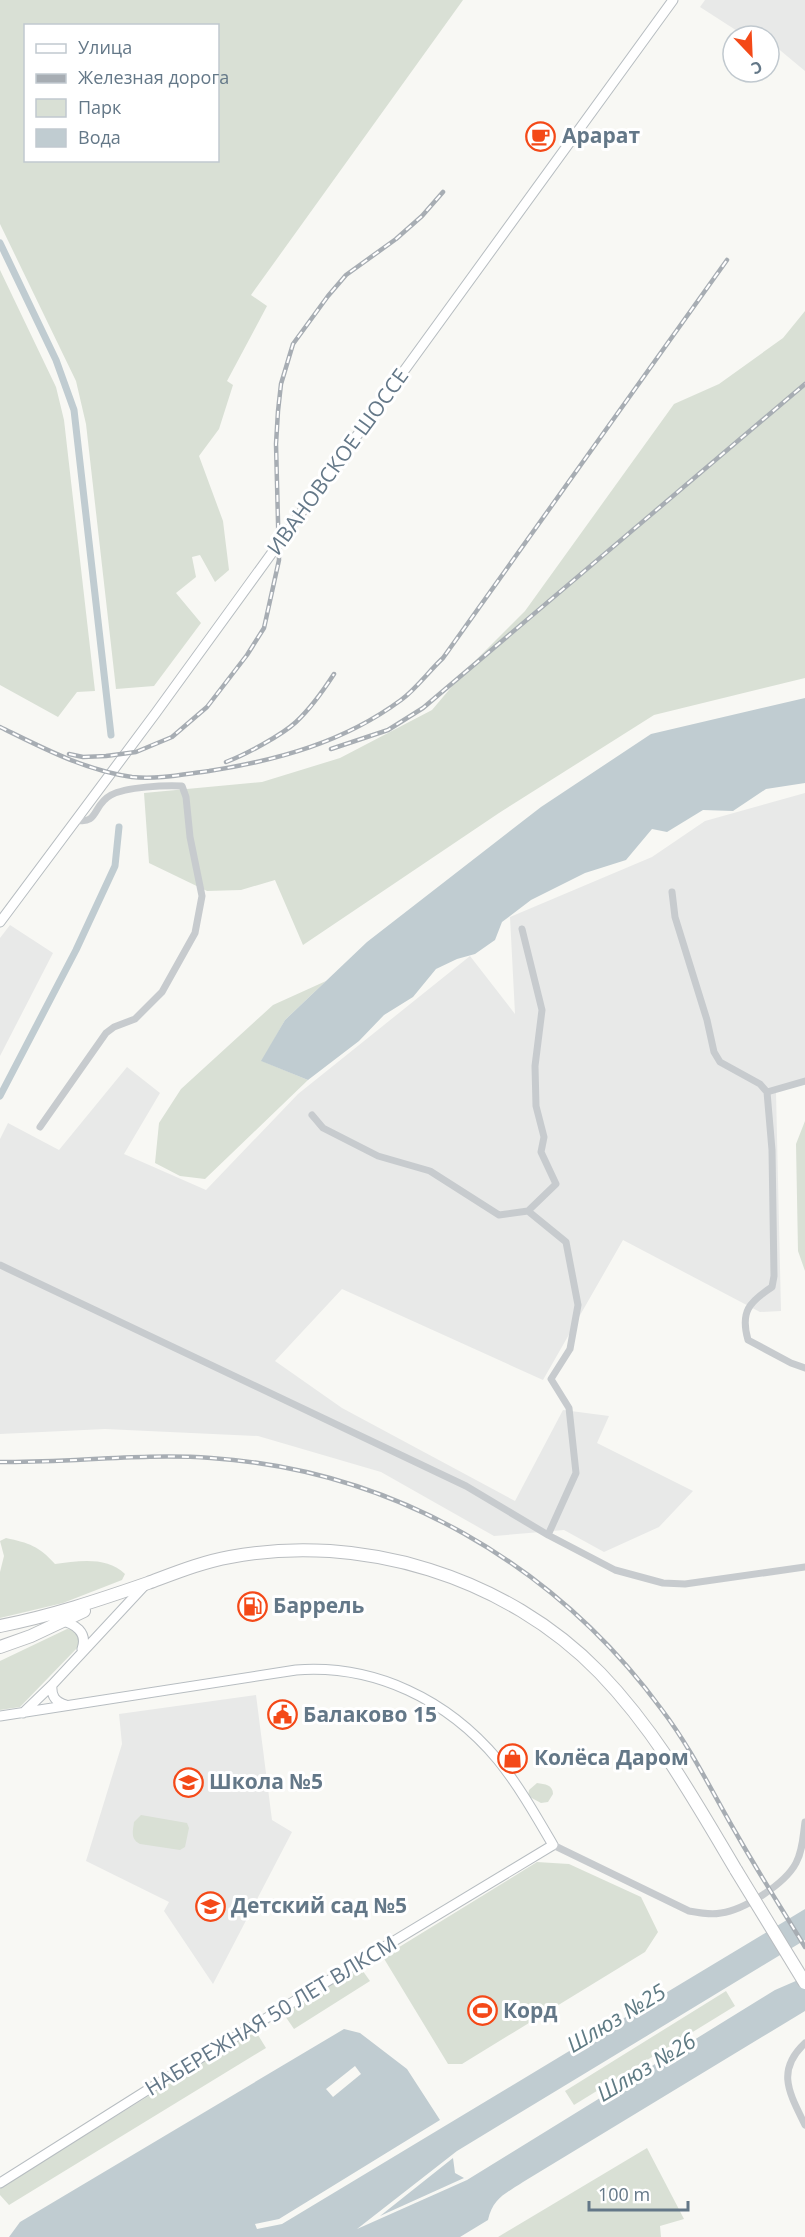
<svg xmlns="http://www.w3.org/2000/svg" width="805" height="2237" viewBox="0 0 805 2237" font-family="'Open Sans',sans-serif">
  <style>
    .built { fill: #e8e9e8 }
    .green { fill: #d9e0d5; fill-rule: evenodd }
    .water { fill: #c0ccd1 }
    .pier { fill: #f8f8f4 }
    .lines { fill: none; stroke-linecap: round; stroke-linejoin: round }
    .canal { stroke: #c0ccd1; stroke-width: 7 }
    .secondary-casing { stroke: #b7bdc1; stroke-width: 11 }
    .highway-casing { stroke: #b9bdc0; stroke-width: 14 }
    .street { stroke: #c7cbce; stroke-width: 7 }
    .secondary { stroke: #fff; stroke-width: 9 }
    .highway { stroke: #fff; stroke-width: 12 }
    .rail-casing { stroke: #a7adb3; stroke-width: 4.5 }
    .rail { stroke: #fff; stroke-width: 2; stroke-dasharray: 7; stroke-linecap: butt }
    .highway-bridge-casing { stroke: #b9bdc0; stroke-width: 14; stroke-linecap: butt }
    .highway-bridge { stroke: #fff; stroke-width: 12 }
    .labels { text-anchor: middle; stroke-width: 6; stroke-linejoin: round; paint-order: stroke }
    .poi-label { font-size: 21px; font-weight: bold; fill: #647888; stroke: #fff; text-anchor: start }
    .street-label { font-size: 21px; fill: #647888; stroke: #fff }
    .water-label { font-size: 22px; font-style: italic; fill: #5f7b84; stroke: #fff }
  </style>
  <rect width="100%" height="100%" fill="#f8f8f4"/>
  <path class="built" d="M 705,0 L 805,0 L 805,71 L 769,41 L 769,36 L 763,36 L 756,30 L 748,36 L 745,36 L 700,7 Z
    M 805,793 L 805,1084 L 776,1092 L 781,1311 L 760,1312 L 623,1240 L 543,1380 L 342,1289 L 275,1361 L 342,1408 L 515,1501 L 563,1410 L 609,1416 L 597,1443 L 693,1491 L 659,1527 L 604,1552 L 564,1530 L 494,1536 L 381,1472 L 258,1436 L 105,1429 L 0,1434 L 0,1139 L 8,1123 L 59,1150 L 127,1067 L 160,1093 L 124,1154 L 206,1190 L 298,1094 L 470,956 L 515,1014 L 510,917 L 652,857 L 705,821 Z
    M 10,925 L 53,953 L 0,1056 L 0,938 Z
    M 256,1695 L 272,1820 L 292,1832 L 213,1984 L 164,1911 L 169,1902 L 86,1861 L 122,1744 L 119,1714 Z"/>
  <path class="green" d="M 0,0 L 463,0 L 251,295 L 267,306 L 227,381 L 233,385 L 219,429 L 199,456 L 223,521 L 229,570 L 215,582 L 200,555 L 192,557 L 196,577 L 176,593 L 201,623 L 154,686 L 116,689 L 86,424 L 76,381 L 0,224 ZM 26,26 L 218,26 L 218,160 L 26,160 Z
    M 0,270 L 56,387 L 64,420 L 95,691 L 77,692 L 58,717 L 0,685 Z
    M 805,311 L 805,678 L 654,715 L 499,813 L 303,945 L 275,880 L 241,890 L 207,891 L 149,863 L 144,793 L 262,782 L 340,758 L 432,710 L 465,671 L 525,611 L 674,404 L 719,384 L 783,338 Z
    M 326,981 L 285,1020 L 262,1061 L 308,1080 L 205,1179 L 180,1176 L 155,1163 L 159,1123 L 181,1089 L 273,1005 Z
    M 805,1121 L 805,1271 L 798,1251 L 796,1144 Z
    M 6,1538 C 29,1543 39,1546 55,1564 C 78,1561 107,1556 125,1574 L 122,1580 L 63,1603 L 0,1618 L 0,1572 L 4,1556 L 0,1541 Z
    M 67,1629 L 75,1630 L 79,1638 L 78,1647 L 20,1707 L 0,1710 L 0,1661 Z
    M 537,1783 C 545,1784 553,1785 553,1794 L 548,1802 L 541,1803 L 528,1796 L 529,1790 Z
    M 141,1815 L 187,1823 L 189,1828 L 185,1847 L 180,1850 L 140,1844 C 130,1839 133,1831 134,1822 Z
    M 537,1862 L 569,1864 L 641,1897 L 658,1932 L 645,1952 L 462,2064 L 448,2064 L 383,1957 Z
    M 360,1967 L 370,1981 L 294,2029 L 283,2013 Z
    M 726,1991 L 735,2006 L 574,2105 L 565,2091 Z
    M 255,2030 L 266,2048 L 9,2205 L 0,2195 L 0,2188 Z
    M 647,2148 L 684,2219 L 660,2226 L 661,2237 L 498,2237 Z"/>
  <path class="water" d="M 805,698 L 805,783 L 766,789 L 733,811 L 703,810 L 667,832 L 652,829 L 626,860 L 585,873 L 531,900 L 502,922 L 495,940 L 475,954 L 457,959 L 436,969 L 413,997 L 384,1015 L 359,1041 L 308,1080 L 261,1061 L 285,1020 L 367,942 L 541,807 L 651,734 Z
    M 805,1909 L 805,1940 L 457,2151 L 357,2229 L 467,2180 L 775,1990 L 805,1977 L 805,2011 L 523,2182 C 505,2194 493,2198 488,2220 L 460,2237 L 9,2237 L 20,2222 L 344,2029 L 360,2033 L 407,2069 L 440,2120 L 279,2219 L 255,2224 L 257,2229 L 282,2224 Z
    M 453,2158 L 455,2173 L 464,2178 L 380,2216 Z"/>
  <path class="pier" d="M 355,2066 L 361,2074 L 333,2097 L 326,2089 Z"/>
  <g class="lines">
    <path class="canal" d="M 0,243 L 56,360 L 74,410 L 111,735
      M 0,1096 L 76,950 L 115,866 L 119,827"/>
    <defs>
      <path id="secondary" d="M 0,922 L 155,714 L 673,0
        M 60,1620 C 75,1624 88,1632 82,1649
        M 52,1685 C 51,1696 55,1702 66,1705
        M 23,1713 L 52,1685 L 145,1585
        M 0,1716 L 296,1670 C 375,1664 448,1700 498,1760 C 519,1786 536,1816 553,1845 L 149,2089 L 0,2183"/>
      <path id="highway" d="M 0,1626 C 51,1616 99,1600 148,1583 C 175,1573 202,1562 230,1557 C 361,1532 507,1577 600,1673 C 656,1731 695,1801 736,1870
        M 0,1647 L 31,1636 L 84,1611"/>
    </defs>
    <use href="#secondary" class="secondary-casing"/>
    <use href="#highway" class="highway-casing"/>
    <path class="street" d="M 672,892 L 675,917 L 707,1020 L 714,1052 L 720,1062 L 760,1084 L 767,1092 L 772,1150 L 774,1276 L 772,1287 C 749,1302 740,1312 748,1340 L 791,1363 L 805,1368
      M 522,929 L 542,1010 L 535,1066 L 536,1106 L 544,1137 L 541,1152 L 556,1184 L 528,1211 L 566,1242 L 578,1305 L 570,1349 L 551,1379 L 569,1408 L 576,1473 L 548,1535
      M 767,1092 L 805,1081
      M 312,1115 L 323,1128 L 378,1156 L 430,1171 L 499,1215 L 528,1211
      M 40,1127 L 106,1033 L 114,1027 L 135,1019 L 162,992 L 195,933 L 202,896 L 190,837 L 186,797 L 182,786 C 165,785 126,787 111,795 C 92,805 99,825 76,820
      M 0,1265 L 466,1486 L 548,1535 L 615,1570 L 663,1583 L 685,1584 L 805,1567
      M 553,1845 L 689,1911 C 700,1913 710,1915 721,1913 C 744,1910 785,1884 796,1863 C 803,1850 803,1835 805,1822
      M 805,2043 C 775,2071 790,2094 805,2125"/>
    <use href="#secondary" class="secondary"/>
    <use href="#highway" class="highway"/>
    <defs>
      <path id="rail" d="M 0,727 C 43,748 84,770 132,777 C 157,780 185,774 209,771 C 279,760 344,742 401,700 C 416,689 429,671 443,658 L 727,260
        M 331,749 L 388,730 L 423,708 L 805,384
        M 69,754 L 83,757 L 106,756 L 136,752 L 172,737 L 207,707 L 247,655 L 264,628 L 279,560 L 276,444 L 278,411 L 281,384 L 293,344 L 328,296 L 346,275 L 396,239 L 422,216 L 443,192
        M 226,762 C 245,755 282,735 296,722 C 311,708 323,691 334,674
        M 0,1462 C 70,1463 140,1453 211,1458 C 392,1470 555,1564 662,1710 C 691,1748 712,1792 736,1833 C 758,1872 782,1909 805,1947"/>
    </defs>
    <use href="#rail" class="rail-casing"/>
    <use href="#rail" class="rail"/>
    <defs>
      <path id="highway-bridge" d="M 736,1870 L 805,1983"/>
    </defs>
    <use href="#highway-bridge" class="highway-bridge-casing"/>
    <use href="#highway-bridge" class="highway-bridge"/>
  </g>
  <defs>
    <symbol id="cafe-ring" viewBox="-11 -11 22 22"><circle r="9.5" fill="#fff" stroke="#f44918" stroke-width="1.5"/><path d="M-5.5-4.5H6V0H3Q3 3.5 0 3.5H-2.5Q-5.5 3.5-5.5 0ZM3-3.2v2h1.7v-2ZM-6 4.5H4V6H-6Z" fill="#f44918"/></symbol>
    <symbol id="fuel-ring" viewBox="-11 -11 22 22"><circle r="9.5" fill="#fff" stroke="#f44918" stroke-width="1.5"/><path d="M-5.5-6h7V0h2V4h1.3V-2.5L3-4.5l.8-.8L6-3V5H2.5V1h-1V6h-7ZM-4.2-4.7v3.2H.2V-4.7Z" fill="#f44918"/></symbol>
    <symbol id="civic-ring" viewBox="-11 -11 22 22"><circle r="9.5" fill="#fff" stroke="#f44918" stroke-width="1.5"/><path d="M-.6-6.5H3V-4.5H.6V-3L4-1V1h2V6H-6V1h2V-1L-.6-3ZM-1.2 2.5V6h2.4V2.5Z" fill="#f44918"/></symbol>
    <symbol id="shop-ring" viewBox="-11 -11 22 22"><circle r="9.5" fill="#fff" stroke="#f44918" stroke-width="1.5"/><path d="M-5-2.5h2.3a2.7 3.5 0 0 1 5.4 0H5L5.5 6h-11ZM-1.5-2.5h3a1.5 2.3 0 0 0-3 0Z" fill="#f44918"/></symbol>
    <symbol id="school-ring" viewBox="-11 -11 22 22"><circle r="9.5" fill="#fff" stroke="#f44918" stroke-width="1.5"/><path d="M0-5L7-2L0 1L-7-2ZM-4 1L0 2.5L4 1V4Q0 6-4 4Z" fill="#f44918"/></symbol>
    <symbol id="stadium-ring" viewBox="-11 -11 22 22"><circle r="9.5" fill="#fff" stroke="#f44918" stroke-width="1.5"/><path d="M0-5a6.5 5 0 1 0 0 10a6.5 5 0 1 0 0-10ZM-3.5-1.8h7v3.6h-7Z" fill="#f44918"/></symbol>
  </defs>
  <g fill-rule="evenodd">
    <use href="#cafe-ring" x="524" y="120" width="33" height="33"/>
    <use href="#fuel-ring" x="236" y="1590" width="33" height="33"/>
    <use href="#civic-ring" x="266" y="1698" width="33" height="33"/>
    <use href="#shop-ring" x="496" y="1742" width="33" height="33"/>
    <use href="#school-ring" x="172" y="1766" width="33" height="33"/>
    <use href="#school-ring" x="194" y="1890" width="33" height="33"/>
    <use href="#stadium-ring" x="466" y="1994" width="33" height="33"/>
  </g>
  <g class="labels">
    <g class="poi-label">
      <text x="562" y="143">Арарат</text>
      <text x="273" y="1613">Баррель</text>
      <text x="303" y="1722">Балаково 15</text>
      <text x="534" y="1765">Колёса Даром</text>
      <text x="209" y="1789">Школа №5</text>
      <text x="231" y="1913">Детский сад №5</text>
      <text x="503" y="2018">Корд</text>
    </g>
    <g class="street-label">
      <text transform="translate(338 462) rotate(-54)" y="7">ИВАНОВСКОЕ ШОССЕ</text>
      <text transform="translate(271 2016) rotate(-31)" y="7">НАБЕРЕЖНАЯ 50 ЛЕТ ВЛКСМ</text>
    </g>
    <g class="water-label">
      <text transform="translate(616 2018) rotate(-31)" y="8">Шлюз №25</text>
      <text transform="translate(646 2067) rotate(-31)" y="8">Шлюз №26</text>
    </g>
  </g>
  <rect x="24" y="24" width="195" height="138" fill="#ffffff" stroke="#c1c9cf" stroke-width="1.5"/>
  <rect x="36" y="44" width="30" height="9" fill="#ffffff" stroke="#c1c9cf" stroke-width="1.5"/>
  <text x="78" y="54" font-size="18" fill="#647888">Улица</text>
  <rect x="36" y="74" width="30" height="9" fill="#a7adb3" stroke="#c1c9cf" stroke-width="1.5"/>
  <text x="78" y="84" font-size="18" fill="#647888">Железная дорога</text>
  <rect x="36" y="99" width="30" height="18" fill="#d9e0d5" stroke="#c1c9cf" stroke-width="1.5"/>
  <text x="78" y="114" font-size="18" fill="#647888">Парк</text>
  <rect x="36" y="129" width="30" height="18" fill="#c0ccd1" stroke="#c1c9cf" stroke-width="1.5"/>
  <text x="78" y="144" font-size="18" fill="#647888">Вода</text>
  <g transform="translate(751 54) rotate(157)"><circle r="28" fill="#ffffff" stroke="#c1c9cf" stroke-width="1.5"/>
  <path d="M0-4.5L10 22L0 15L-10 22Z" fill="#f44918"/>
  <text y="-9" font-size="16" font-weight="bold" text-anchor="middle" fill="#647888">С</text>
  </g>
  <path d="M589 2201v9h99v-9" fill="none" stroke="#647888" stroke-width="3"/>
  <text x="598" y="2201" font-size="18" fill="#647888" stroke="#ffffff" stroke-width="4.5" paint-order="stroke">100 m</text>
</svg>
